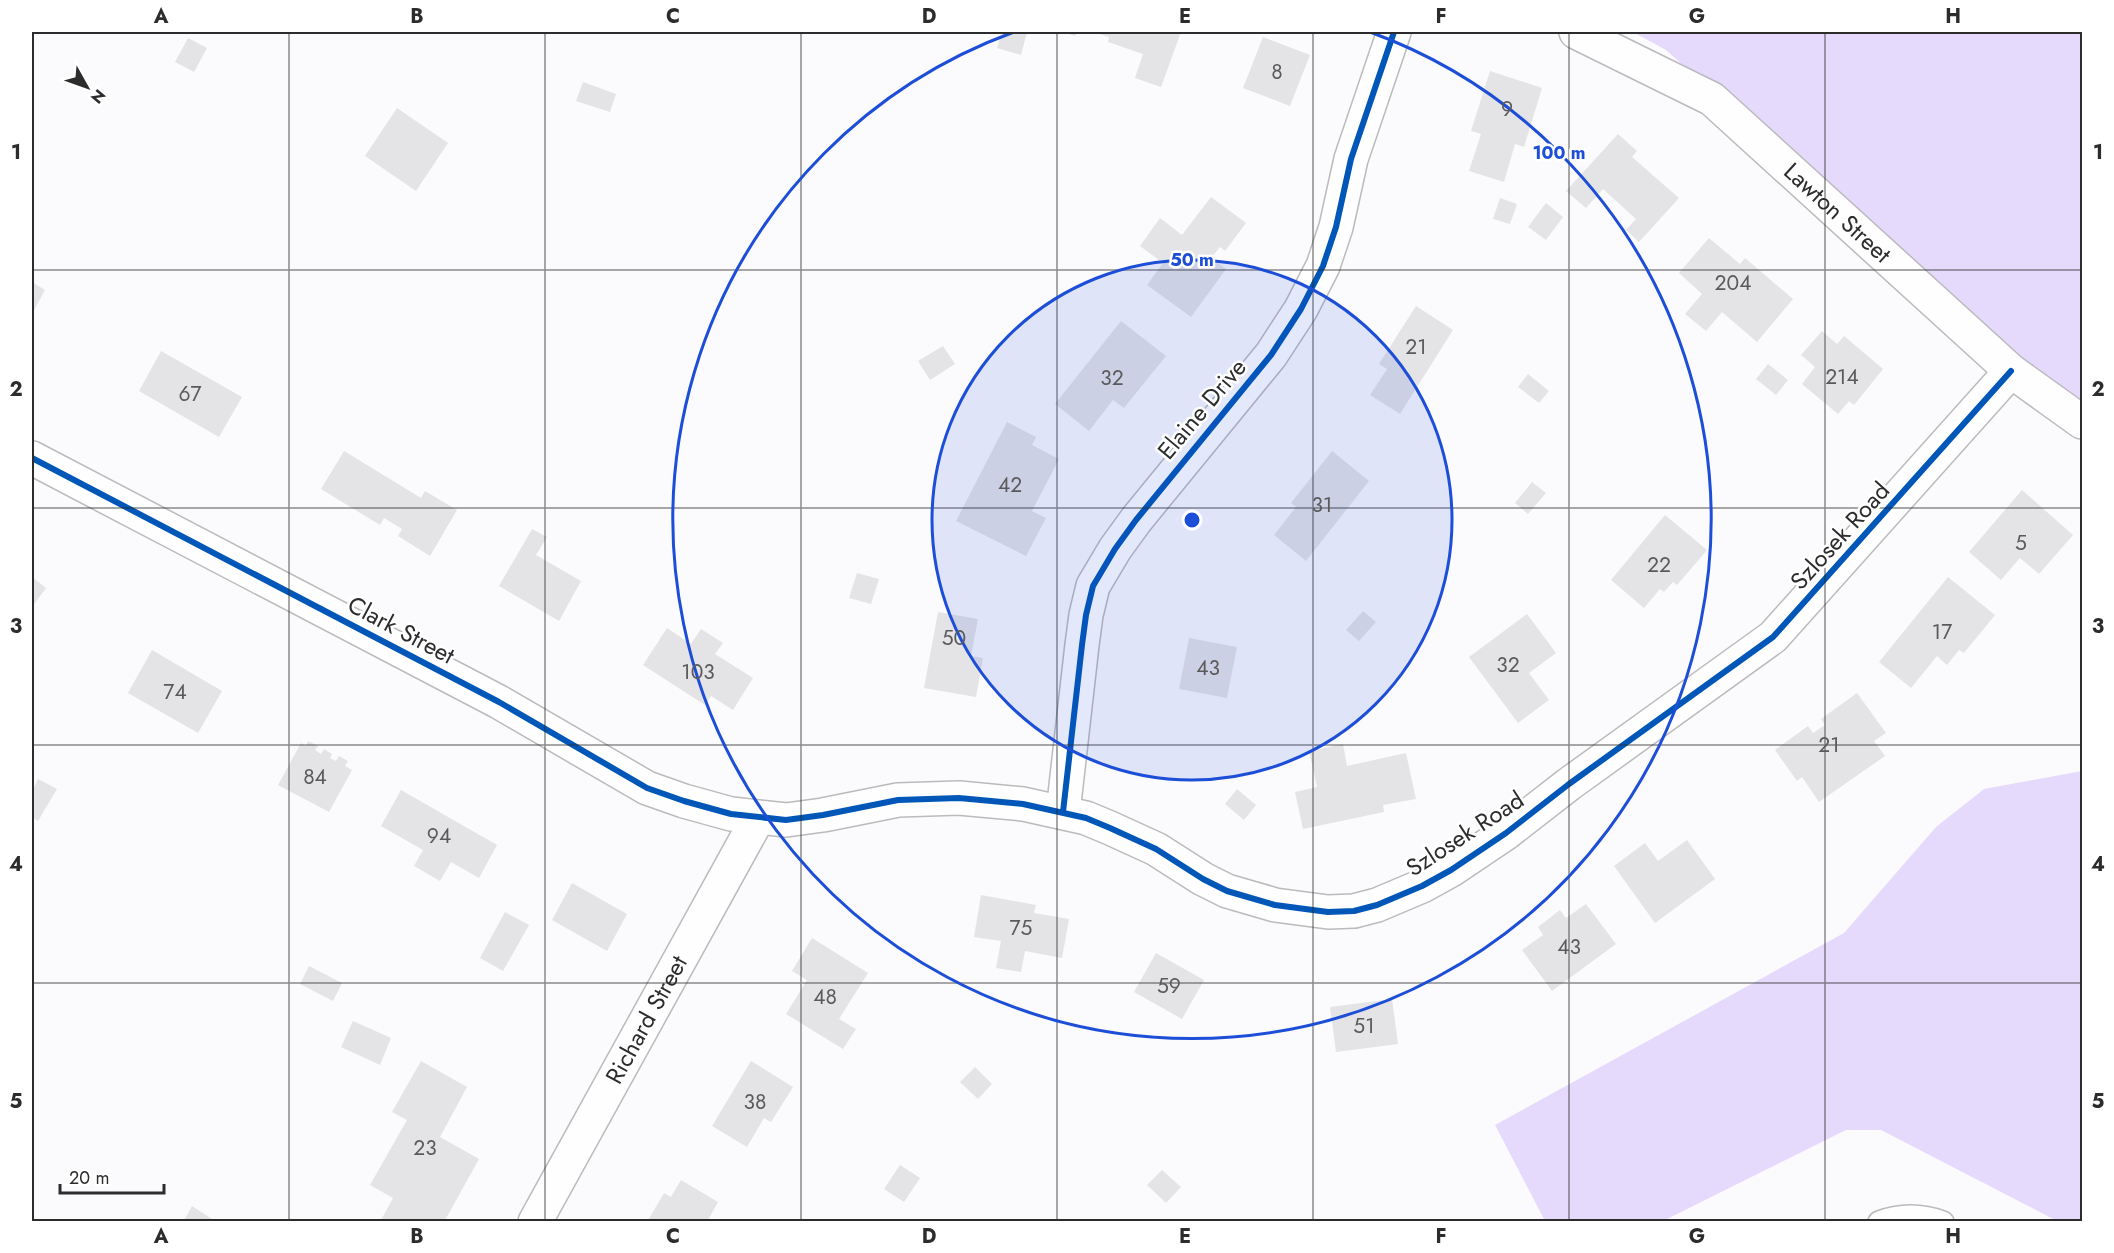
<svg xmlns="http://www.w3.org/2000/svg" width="2114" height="1253" viewBox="0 0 2114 1253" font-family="Jost,sans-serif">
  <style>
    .green { fill: #e6dafc }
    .building { fill: #e4e3e6 }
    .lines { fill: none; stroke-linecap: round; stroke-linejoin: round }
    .lane-casing { stroke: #bbbabd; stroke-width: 24 }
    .street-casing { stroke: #bbbabd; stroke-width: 36 }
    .lane { stroke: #fefeff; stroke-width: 21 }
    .street { stroke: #fefeff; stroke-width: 33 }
    .cycleway-casing { stroke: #fff; stroke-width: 10 }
    .cycleway { stroke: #0057b8; stroke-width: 6 }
    .grid { fill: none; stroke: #2c2c2d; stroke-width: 1.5; stroke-opacity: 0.55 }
    .ring { fill: none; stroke: #1d4ed8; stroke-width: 3 }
    .labels { text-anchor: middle; stroke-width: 5; stroke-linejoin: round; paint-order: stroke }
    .number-label { font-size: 21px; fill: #5a5a5b }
    .street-label { font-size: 24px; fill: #2c2c2d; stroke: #fff }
    .centre { fill: #1d4ed8; stroke: #fff; stroke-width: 3 }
    .ring-label { font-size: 18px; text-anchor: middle; font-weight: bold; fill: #1d4ed8; stroke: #fff; stroke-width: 5; stroke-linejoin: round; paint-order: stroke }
    .neatline { fill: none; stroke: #2c2c2d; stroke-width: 2 }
    .grid-label { font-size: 20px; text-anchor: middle; font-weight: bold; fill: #2c2c2d }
  </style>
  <rect width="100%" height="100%" fill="#fbfafd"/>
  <path class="green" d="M 1633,32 L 2082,32 L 2082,424 L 1666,50 Z
    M 2082,771 L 2082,1221 L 2057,1221 L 1881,1130 L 1846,1130 L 1663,1221 L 1545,1221 L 1495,1125 L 1844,933 L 1936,827 L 1984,789 Z"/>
  <path class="building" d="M 1002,32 L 1027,32 L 1021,55 L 997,48 Z
    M 1062,32 L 1077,32 L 1075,36 Z
    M 1093,32 L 1181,32 L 1161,87 L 1135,78 L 1143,54 L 1108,42 L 1109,37 Z
    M 1263,37 L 1310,55 L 1290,106 L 1243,88 Z
    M 188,38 L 207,48 L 194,72 L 175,62 Z
    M 1490,71 L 1542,88 L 1524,147 L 1515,144 L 1504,182 L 1469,171 L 1481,134 L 1471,131 Z
    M 583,82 L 616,94 L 610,112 L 576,101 Z
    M 397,108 L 448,143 L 416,191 L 365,156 Z
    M 1618,134 L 1637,151 L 1632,157 L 1679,198 L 1639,242 L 1626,230 L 1636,219 L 1603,189 L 1586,208 L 1566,191 Z
    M 1211,197 L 1246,223 L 1225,251 L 1220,247 L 1211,258 L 1226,269 L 1191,317 L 1147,285 L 1163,263 L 1140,246 L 1160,218 L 1182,235 Z
    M 1500,198 L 1517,204 L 1510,224 L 1493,219 Z
    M 1546,203 L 1563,217 L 1546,240 L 1528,227 Z
    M 1709,238 L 1740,264 L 1745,258 L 1793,299 L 1757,342 L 1722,312 L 1706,331 L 1685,314 L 1702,294 L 1679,273 Z
    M 32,282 L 45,290 L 32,314 Z
    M 1416,306 L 1453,330 L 1400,414 L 1370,395 L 1387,369 L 1379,364 Z
    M 1121,321 L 1166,356 L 1124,408 L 1113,400 L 1089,431 L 1055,404 Z
    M 1822,331 L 1837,344 L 1844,336 L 1883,369 L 1854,405 L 1849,401 L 1838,414 L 1802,384 L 1815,367 L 1801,355 Z
    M 943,346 L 955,364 L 930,380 L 918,361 Z
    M 161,351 L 242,397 L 219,437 L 139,391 Z
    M 1768,364 L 1788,380 L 1776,395 L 1756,379 Z
    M 1528,374 L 1549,391 L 1539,403 L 1518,387 Z
    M 1007,422 L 1036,437 L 1032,445 L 1059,459 L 1032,511 L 1046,518 L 1026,556 L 956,521 Z
    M 344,451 L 421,498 L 425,491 L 457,510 L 430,556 L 398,536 L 402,529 L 384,518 L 380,525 L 321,489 Z
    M 1332,451 L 1369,481 L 1306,561 L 1274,535 L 1296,507 L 1291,503 Z
    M 1532,482 L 1546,493 L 1528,514 L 1515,503 Z
    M 2022,490 L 2073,535 L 2039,574 L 2020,558 L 2001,580 L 1969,552 Z
    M 1665,515 L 1707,550 L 1677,585 L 1673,582 L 1664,592 L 1660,589 L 1644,608 L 1611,580 Z
    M 532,529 L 547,537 L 536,555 L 581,581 L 559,621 L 499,586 Z
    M 857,573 L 879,579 L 871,604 L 849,598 Z
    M 32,577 L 46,588 L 32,607 Z
    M 1948,577 L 1995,615 L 1964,653 L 1959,650 L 1947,665 L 1937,656 L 1911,688 L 1879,662 Z
    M 1363,611 L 1376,622 L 1359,641 L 1346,630 Z
    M 938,612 L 978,619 L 971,656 L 983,658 L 976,697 L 924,688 Z
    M 1527,614 L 1556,653 L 1529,673 L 1549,700 L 1518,723 L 1469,657 Z
    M 667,628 L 691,644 L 701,629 L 723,643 L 715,654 L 753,678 L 733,710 L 711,696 L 705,705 L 643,665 Z
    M 1189,638 L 1237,647 L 1227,698 L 1179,689 Z
    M 152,650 L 222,691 L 198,733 L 128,693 Z
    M 1857,693 L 1886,733 L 1874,741 L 1885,756 L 1819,802 L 1802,777 L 1797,781 L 1775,750 L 1808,726 L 1813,733 L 1825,725 L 1821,719 Z
    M 308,741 L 318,746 L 315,750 L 321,754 L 324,749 L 332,754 L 330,758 L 336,761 L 339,756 L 348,761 L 345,766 L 352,770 L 329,812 L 278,785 L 301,743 L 306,746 Z
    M 1343,744 L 1347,766 L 1406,753 L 1416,799 L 1383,805 L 1384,812 L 1303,829 L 1295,792 L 1317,787 L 1309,751 Z
    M 38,779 L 57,789 L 38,821 L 32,817 L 32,791 Z
    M 1237,789 L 1256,805 L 1244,820 L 1225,804 Z
    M 401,790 L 497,845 L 479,878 L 451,862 L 440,881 L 414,866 L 423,850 L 381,826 Z
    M 1687,840 L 1715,879 L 1655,923 L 1614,866 L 1645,843 L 1658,861 Z
    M 572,883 L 627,914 L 607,951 L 552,920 Z
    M 981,895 L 1036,905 L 1034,913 L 1069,919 L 1062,958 L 1025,951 L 1021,972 L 996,968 L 1001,941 L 974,937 Z
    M 1586,904 L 1616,944 L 1552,991 L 1522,950 L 1543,935 L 1538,927 L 1560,910 L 1566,918 Z
    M 505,912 L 529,925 L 503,971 L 480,958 Z
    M 812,938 L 868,973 L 839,1019 L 856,1029 L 843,1049 L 786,1014 L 807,980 L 792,971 Z
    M 1156,953 L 1204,980 L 1182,1019 L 1134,992 Z
    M 309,966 L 342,983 L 333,1001 L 300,984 Z
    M 1392,999 L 1398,1044 L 1336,1052 L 1330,1007 Z
    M 353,1021 L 391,1038 L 380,1065 L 341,1047 Z
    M 421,1061 L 467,1087 L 440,1137 L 479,1159 L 444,1222 L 380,1222 L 393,1198 L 370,1185 L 407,1120 L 392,1112 Z
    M 751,1061 L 793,1087 L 771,1122 L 764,1118 L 747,1147 L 712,1126 Z
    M 975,1067 L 992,1084 L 978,1099 L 960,1082 Z
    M 900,1165 L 920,1178 L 904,1202 L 884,1189 Z
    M 1162,1170 L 1181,1187 L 1166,1203 L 1147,1185 Z
    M 681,1180 L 718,1202 L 707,1222 L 647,1222 L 664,1193 L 671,1197 Z
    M 192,1206 L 212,1219 L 211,1222 L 183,1222 Z"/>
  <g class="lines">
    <defs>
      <path id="lane" d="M 1879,1222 C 1900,1214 1921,1214 1943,1222"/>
      <g id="street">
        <path id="s1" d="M 1576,32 L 1712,99 L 2011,371 L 2082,422"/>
        <path d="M 32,458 L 499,702 L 647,788 L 684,801 L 731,814 L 786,820 L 823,815 L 898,800 L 959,798 L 1023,804 L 1086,818 L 1110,828 L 1156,849 L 1203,879 L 1227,891 L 1275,905 L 1328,912 L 1354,911 L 1377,905 L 1422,886 L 1451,870 L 1506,833 L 1569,784 L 1773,637 L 2011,371"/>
        <path d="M 1063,812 L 1082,645 L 1086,615 L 1093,586 L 1115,549 L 1136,520 L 1271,355 L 1301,309 L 1323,266 L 1336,227 L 1351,159 L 1394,32"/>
        <path id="s2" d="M 535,1222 L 758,818"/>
      </g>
    </defs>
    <use href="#lane" class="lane-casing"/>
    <use href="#street" class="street-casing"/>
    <use href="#lane" class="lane"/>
    <use href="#street" class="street"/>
    <defs>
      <path id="cycleway" d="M 32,458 L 499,702 L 647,788 L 684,801 L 731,814 L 786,820 L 823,815 L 898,800 L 959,798 L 1023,804 L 1086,818 L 1110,828 L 1156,849 L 1203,879 L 1227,891 L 1275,905 L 1328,912 L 1354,911 L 1377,905 L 1422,886 L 1451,870 L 1506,833 L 1569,784 L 1773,637 L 2011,371
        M 1063,812 L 1082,645 L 1086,615 L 1093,586 L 1115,549 L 1136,520 L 1271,355 L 1301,309 L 1323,266 L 1336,227 L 1351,159 L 1394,32"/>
    </defs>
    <use href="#cycleway" class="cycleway-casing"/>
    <use href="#cycleway" class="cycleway"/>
  </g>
  <path class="grid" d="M 289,32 L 289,1222M 545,32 L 545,1222M 801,32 L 801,1222M 1057,32 L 1057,1222M 1313,32 L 1313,1222M 1569,32 L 1569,1222M 1825,32 L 1825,1222M 32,270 L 2082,270M 32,508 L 2082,508M 32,745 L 2082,745M 32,983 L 2082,983"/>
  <circle cx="1192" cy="520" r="260" fill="#1d4ed8" fill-opacity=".12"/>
  <g class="ring">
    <circle cx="1192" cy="520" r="260"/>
    <path d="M1370 32A519 519 0 1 1 1014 32"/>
  </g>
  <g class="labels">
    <g class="number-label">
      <text x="1277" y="79">8</text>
      <text x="1507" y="116">9</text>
      <text x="1733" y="290">204</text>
      <text x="1416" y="354">21</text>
      <text x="1842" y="384">214</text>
      <text x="1112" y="385">32</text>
      <text x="190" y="401">67</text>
      <text x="1010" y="492">42</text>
      <text x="1322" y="512">31</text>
      <text x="2021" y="550">5</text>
      <text x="1659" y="572">22</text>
      <text x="1942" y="639">17</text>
      <text x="954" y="645">50</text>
      <text x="1508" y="672">32</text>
      <text x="1208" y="675">43</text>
      <text x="698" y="679">103</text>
      <text x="175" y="699">74</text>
      <text x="1829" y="752">21</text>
      <text x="315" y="784">84</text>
      <text x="439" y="843">94</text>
      <text x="1021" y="935">75</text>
      <text x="1569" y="954">43</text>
      <text x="1169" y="993">59</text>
      <text x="825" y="1004">48</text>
      <text x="1364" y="1033">51</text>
      <text x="755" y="1109">38</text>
      <text x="425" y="1155">23</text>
    </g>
    <g class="street-label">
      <text dy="8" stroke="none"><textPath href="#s1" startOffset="321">Lawton Street</textPath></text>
      <text transform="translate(1202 409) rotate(-50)" y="8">Elaine Drive</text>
      <text transform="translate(1840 536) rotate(-48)" y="8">Szlosek Road</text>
      <text transform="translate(401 630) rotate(28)" y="8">Clark Street</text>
      <text transform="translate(1465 834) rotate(-33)" y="8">Szlosek Road</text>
      <text dy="8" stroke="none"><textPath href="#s2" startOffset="231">Richard Street</textPath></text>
    </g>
  </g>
  <circle cx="1192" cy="520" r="9" class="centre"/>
  <g class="ring-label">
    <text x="1559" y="159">100 m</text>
    <text x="1192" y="266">50 m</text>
  </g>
  <rect width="2114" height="1253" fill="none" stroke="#ffffff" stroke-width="66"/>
  <g transform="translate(87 87) rotate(130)" stroke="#ffffff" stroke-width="4.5" paint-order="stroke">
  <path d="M0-4.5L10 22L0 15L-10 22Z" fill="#2c2c2d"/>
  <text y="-9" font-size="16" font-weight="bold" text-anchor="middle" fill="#2c2c2d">N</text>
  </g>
  <path d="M60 1184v9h104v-9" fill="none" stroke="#2c2c2d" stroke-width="3"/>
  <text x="69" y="1184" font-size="18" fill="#2c2c2d" stroke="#ffffff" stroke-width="4.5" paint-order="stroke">20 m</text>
  <rect x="33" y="33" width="2048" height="1187" class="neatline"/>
  <g class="grid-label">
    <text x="161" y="23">A</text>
    <text x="417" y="23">B</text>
    <text x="673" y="23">C</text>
    <text x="929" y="23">D</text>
    <text x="1185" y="23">E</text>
    <text x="1441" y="23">F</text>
    <text x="1697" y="23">G</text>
    <text x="1953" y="23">H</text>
    <text x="16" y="159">1</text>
    <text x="2098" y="159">1</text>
    <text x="16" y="396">2</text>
    <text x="2098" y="396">2</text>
    <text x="16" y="633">3</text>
    <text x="2098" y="633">3</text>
    <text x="16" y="871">4</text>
    <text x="2098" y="871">4</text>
    <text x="16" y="1108">5</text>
    <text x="2098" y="1108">5</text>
    <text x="161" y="1243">A</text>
    <text x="417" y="1243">B</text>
    <text x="673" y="1243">C</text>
    <text x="929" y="1243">D</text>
    <text x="1185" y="1243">E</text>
    <text x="1441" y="1243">F</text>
    <text x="1697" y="1243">G</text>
    <text x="1953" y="1243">H</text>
  </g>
</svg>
